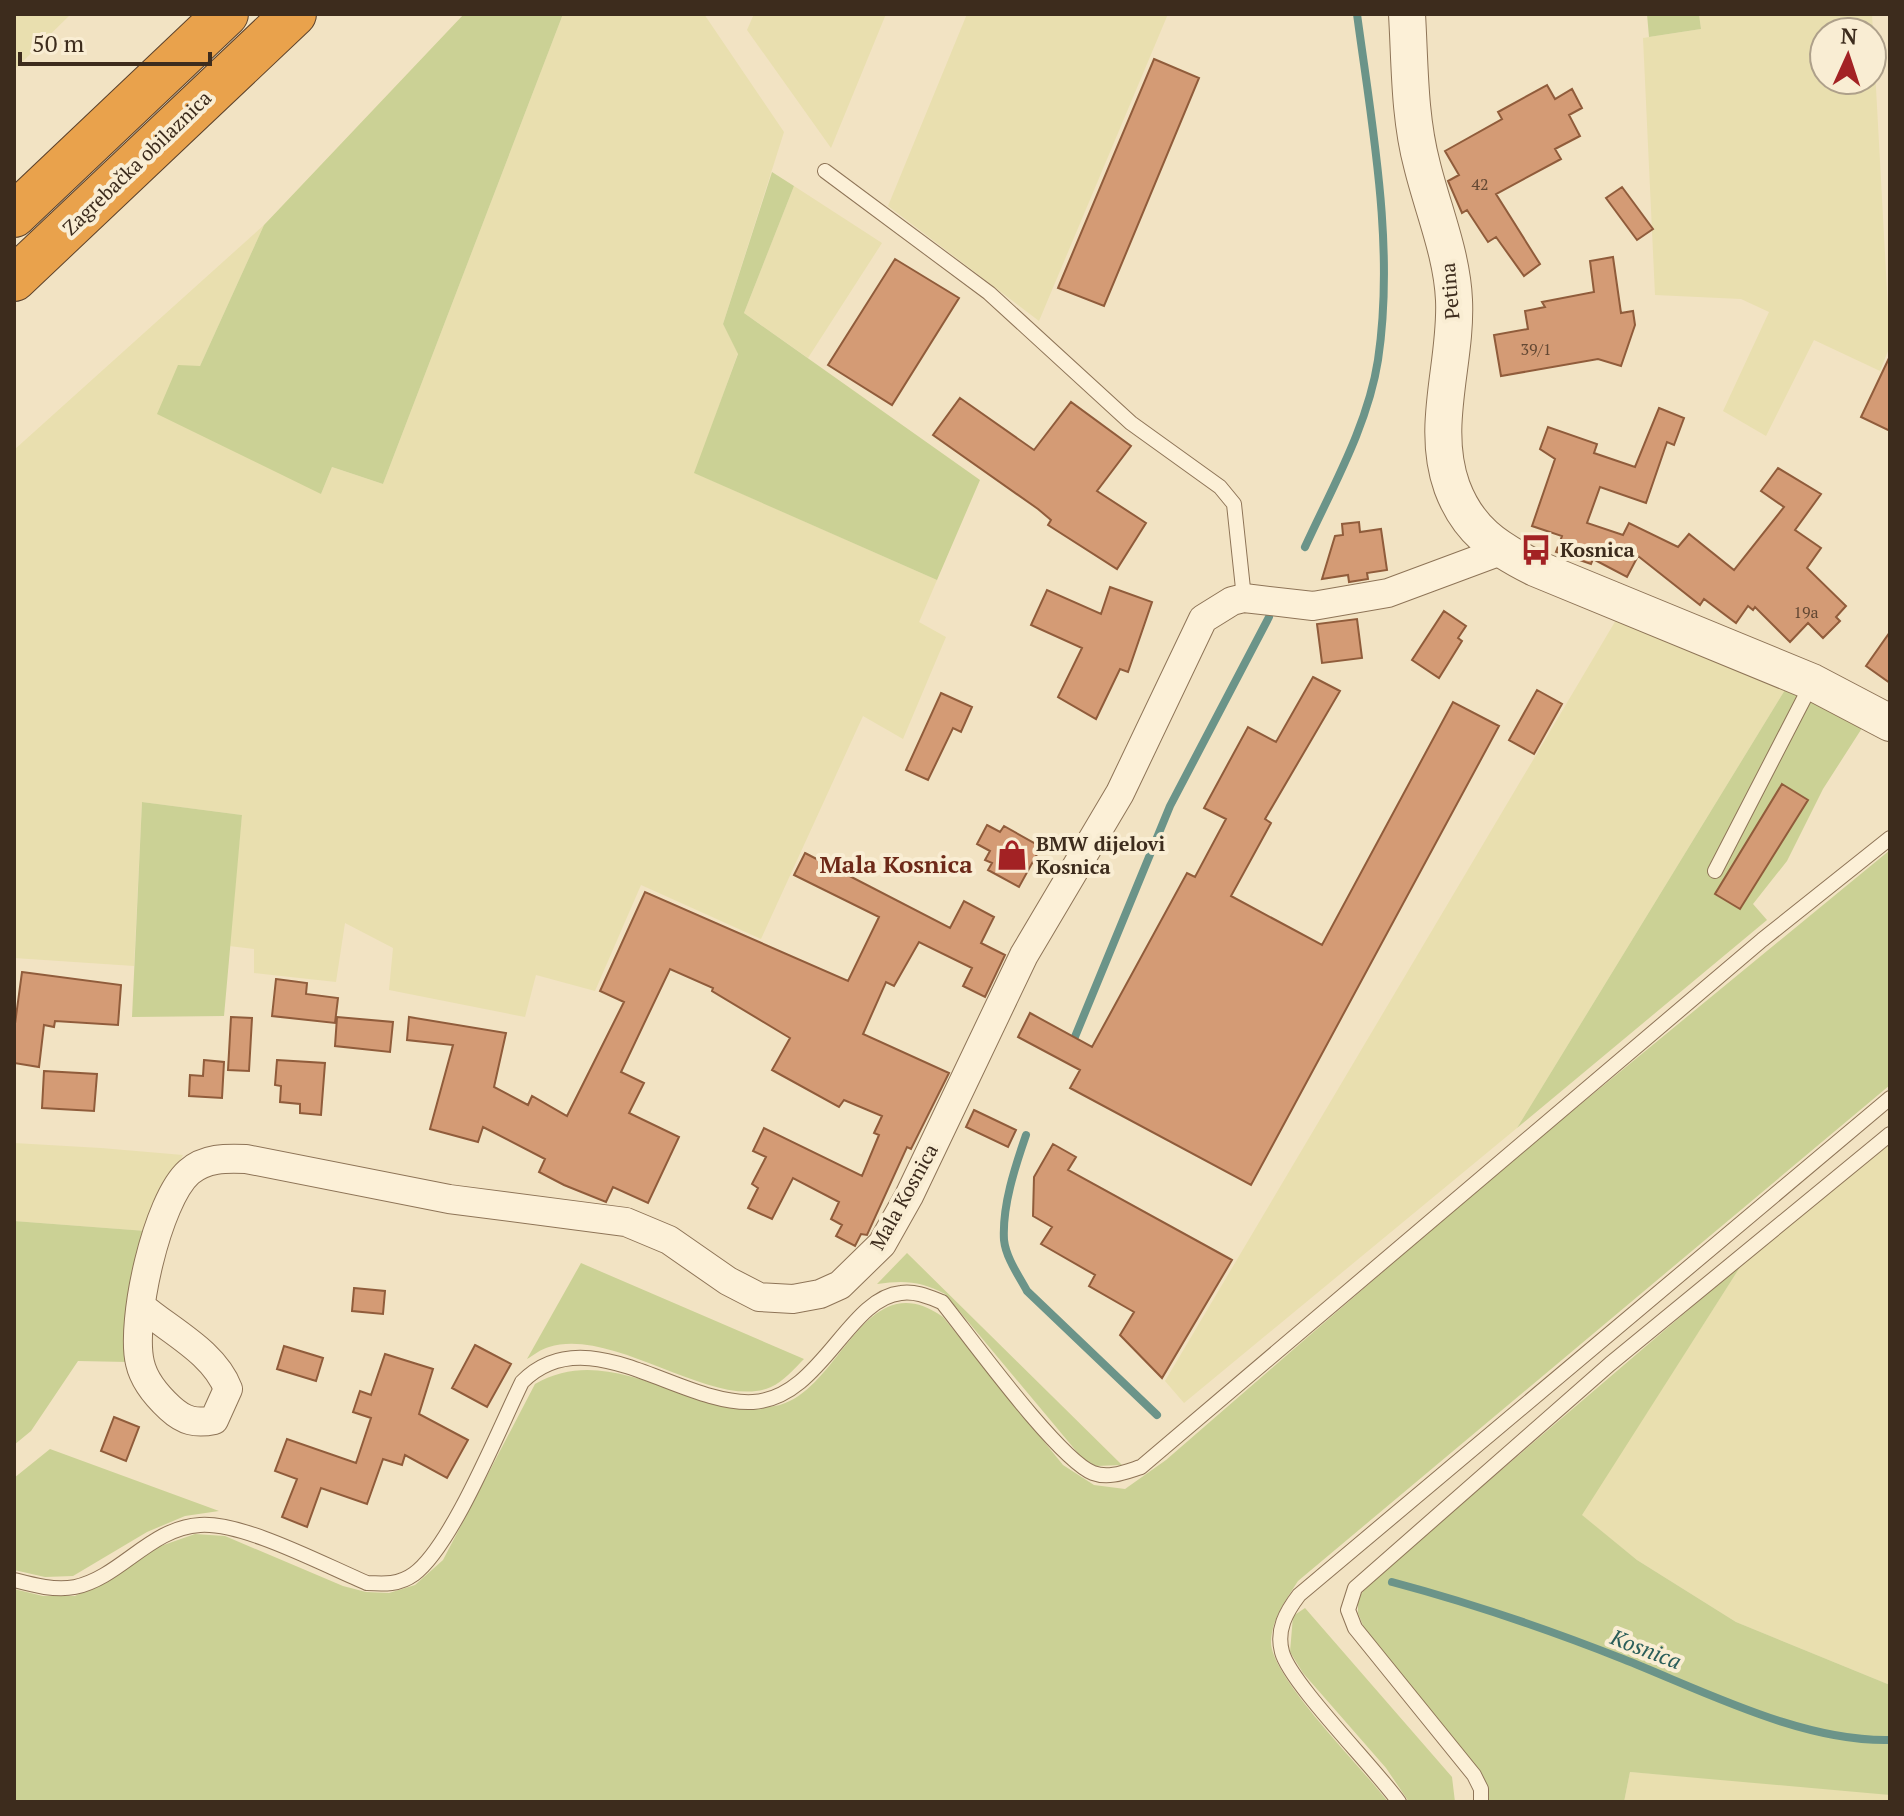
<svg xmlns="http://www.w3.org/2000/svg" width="1904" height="1816" viewBox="0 0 1904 1816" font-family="'PT Serif',serif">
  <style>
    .farmland { fill: #e9dfaf; fill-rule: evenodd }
    .green { fill: #cbd195 }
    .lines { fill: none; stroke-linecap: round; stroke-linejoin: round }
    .stream { stroke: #6b9489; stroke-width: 8 }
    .building { fill: #d49b75; stroke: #905c3b; stroke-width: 2 }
    .service-casing { stroke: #8e7457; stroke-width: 16 }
    .minor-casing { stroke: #8e7457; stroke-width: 30 }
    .tertiary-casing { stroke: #8e7457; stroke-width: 38 }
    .motorway-casing { stroke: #5c422c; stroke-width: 46 }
    .service { stroke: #fcf0d7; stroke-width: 14 }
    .minor { stroke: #fcf0d7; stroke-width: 28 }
    .tertiary { stroke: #fcf0d7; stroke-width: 36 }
    .motorway { stroke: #e9a24c; stroke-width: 44 }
    .labels { text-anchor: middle; stroke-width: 8; stroke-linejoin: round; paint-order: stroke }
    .number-label { font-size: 16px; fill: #634833 }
    .street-label { font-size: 20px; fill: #3d2c1d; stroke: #f9edd3 }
    .poi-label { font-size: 20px; font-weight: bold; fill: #3d2c1d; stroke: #f9edd3; text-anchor: start }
    .water-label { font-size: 22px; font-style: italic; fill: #2b5e5a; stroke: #f9edd3 }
    .quarter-label { font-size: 24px; font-weight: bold; fill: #6d2918; stroke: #f9edd3 }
  </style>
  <rect width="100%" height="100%" fill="#f2e3c3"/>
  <path class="farmland" d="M 14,14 L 71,14 L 14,70 Z
    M 563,14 L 704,14 L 784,132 L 723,324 L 738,353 L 695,473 L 937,580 L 919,622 L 946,637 L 903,739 L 863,716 L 761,939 L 641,885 L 595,991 L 536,975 L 525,1017 L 389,990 L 393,948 L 345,923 L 336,982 L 254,973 L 254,949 L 229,946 L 242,815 L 142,802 L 134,966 L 14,958 L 14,450 L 264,225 L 200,366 L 321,494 L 332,467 L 383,484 Z
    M 754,14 L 886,14 L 831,148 L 747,30 Z
    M 967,14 L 1168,14 L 1039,321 L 888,206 Z
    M 1699,14 L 1872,14 L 1890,346 L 1880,371 L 1814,340 L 1766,436 L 1723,411 L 1769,312 L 1741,299 L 1655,295 L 1643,38 L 1701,29 ZM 1824,32 L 1872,32 L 1872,80 L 1824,80 Z
    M 794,186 L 882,243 L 808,358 L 744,313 Z
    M 1616,620 L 1788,685 L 1517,1128 L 1184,1403 L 1165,1381 Z
    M 1890,1141 L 1890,1685 L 1736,1622 L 1637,1560 L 1581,1515 L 1742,1264 Z
    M 14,1143 L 101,1148 L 183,1155 L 146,1231 L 14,1221 Z
    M 1630,1772 L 1842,1788 L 1890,1795 L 1890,1802 L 1624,1802 Z"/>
  <path class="green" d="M 464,14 L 563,14 L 383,484 L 332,467 L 321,494 L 157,414 L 178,365 L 200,366 L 264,225 Z
    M 1647,14 L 1699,14 L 1701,29 L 1649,37 Z
    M 772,172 L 794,186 L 744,313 L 980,480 L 937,580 L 694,473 L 738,354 L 723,324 Z
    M 1788,685 L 1864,725 L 1823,789 L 1787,861 L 1753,904 L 1767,920 L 1517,1128 Z
    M 142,802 L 242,815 L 224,1016 L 132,1017 Z
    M 1890,850 L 1890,1085 L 1298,1581 C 1286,1600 1272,1618 1271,1642 C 1271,1678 1364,1769 1388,1802 L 14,1802 L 14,1589 L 43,1596 L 75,1596 L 117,1575 L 155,1548 L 195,1534 L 225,1536 L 343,1586 L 366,1592 L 389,1593 L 415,1585 L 443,1560 L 535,1384 C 614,1338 693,1421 775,1406 C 840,1395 863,1260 943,1317 L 1063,1465 L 1094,1485 L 1125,1489 L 1166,1460 L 1498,1172 Z
    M 14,1221 L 146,1231 L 128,1362 L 78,1361 L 31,1431 L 14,1445 Z
    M 907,1253 L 1122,1465 L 1096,1466 L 1082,1458 L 945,1294 C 921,1281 904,1280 877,1284 Z
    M 581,1263 L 804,1359 C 795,1368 783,1382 771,1387 C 716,1412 613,1326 549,1347 C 541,1349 534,1355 527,1359 Z
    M 1742,1264 L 1582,1515 L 1637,1560 L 1736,1622 L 1890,1685 L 1890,1795 L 1630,1772 L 1624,1802 L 1486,1802 L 1366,1633 L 1358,1613 L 1358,1599 L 1367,1585 Z
    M 50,1449 L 219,1511 L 185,1516 L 147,1532 L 73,1576 L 45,1577 L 14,1570 L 14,1478 Z
    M 1305,1608 L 1452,1777 L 1455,1802 L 1409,1802 L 1386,1768 L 1303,1673 L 1290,1652 L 1293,1616 Z"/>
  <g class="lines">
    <path class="stream" d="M 1305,547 C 1332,488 1368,425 1378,360 C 1395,247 1372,126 1357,14
      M 1072,1044 L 1170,806 L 1269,617
      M 1026,1135 C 1015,1167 1002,1206 1004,1240 C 1006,1258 1019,1276 1027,1291 L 1157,1415
      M 1392,1582 C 1471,1603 1547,1629 1623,1659 C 1704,1691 1802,1742 1890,1740"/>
  </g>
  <path class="building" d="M 1154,59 L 1199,78 L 1104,306 L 1058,288 Z
    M 1547,85 L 1555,99 L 1572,89 L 1582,108 L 1569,115 L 1580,136 L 1555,149 L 1561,159 L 1496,194 L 1540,264 L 1524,276 L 1496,237 L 1488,242 L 1467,210 L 1462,213 L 1448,181 L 1459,175 L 1445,151 L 1502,119 L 1498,112 Z
    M 1622,187 L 1653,229 L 1637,240 L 1606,198 Z
    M 1613,257 L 1621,313 L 1633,311 L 1635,325 L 1621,366 L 1598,359 L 1501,376 L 1494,335 L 1528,329 L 1525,311 L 1545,307 L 1542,302 L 1594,292 L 1590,261 Z
    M 895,259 L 959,298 L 892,405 L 828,365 Z
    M 1890,356 L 1890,431 L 1861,417 Z
    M 960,398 L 1034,450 L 1071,402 L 1131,446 L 1097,491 L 1146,523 L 1117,569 L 1048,525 L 1051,520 L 1038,509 L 933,435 Z
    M 1659,408 L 1684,418 L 1674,445 L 1667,442 L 1646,503 L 1600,487 L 1587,523 L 1623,535 L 1629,523 L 1678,547 L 1689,534 L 1734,570 L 1784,507 L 1761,491 L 1778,468 L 1821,494 L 1795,530 L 1821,548 L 1807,568 L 1846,606 L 1836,617 L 1840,621 L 1823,638 L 1808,623 L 1790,642 L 1755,607 L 1753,610 L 1748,606 L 1736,623 L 1704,599 L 1700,605 L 1638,556 L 1627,577 L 1593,559 L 1591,564 L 1556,552 L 1562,536 L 1532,526 L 1555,459 L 1540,449 L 1548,427 L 1597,444 L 1594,453 L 1635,467 Z
    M 1359,522 L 1360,532 L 1381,529 L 1387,570 L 1367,573 L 1368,579 L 1349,582 L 1348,575 L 1322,579 L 1335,536 L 1343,535 L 1342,524 Z
    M 1110,587 L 1152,602 L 1128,672 L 1120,669 L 1096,719 L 1058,697 L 1082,648 L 1031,625 L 1047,590 L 1101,614 Z
    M 1444,611 L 1466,626 L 1458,638 L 1462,641 L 1439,678 L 1412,660 Z
    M 1357,619 L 1362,658 L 1322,663 L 1317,624 Z
    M 1890,632 L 1890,683 L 1866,666 Z
    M 1313,677 L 1340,691 L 1265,819 L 1271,823 L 1231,896 L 1322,945 L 1453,702 L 1499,726 L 1251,1185 L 1070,1088 L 1080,1070 L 1018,1037 L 1030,1013 L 1092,1047 L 1187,873 L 1195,877 L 1226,819 L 1204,808 L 1248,727 L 1276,742 Z
    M 1537,690 L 1562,704 L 1534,754 L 1509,740 Z
    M 941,693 L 972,707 L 961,732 L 953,728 L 928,780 L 906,770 Z
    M 1782,784 L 1808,800 L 1740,909 L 1715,894 Z
    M 987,825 L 1000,832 L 1004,826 L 1041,847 L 1019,887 L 988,870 L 992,863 L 985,860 L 990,851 L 977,844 Z
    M 805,853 L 950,928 L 964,901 L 994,917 L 981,943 L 1005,955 L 985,997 L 963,986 L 972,968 L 919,942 L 894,986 L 886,982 L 863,1034 L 949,1073 L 911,1149 L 907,1147 L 867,1235 L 861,1234 L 855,1246 L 836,1236 L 842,1225 L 831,1219 L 839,1202 L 793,1178 L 772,1219 L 748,1208 L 758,1188 L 752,1184 L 766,1157 L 753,1151 L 764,1128 L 862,1176 L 879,1135 L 874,1133 L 882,1116 L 844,1100 L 839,1107 L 772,1070 L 790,1038 L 712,991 L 713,988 L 670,969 L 621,1072 L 644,1083 L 629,1113 L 679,1137 L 648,1203 L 613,1187 L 606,1202 L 564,1185 L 539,1172 L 545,1159 L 483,1127 L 478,1142 L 430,1129 L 453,1045 L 407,1040 L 409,1017 L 506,1033 L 494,1087 L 528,1105 L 532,1096 L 567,1116 L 624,1002 L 600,991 L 645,892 L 848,981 L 879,917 L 794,875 Z
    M 22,972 L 121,985 L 118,1025 L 55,1021 L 54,1027 L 44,1025 L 39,1067 L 14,1063 L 14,1031 Z
    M 276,979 L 307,983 L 306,994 L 338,998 L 335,1023 L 272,1016 Z
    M 231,1017 L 252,1018 L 249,1071 L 228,1070 Z
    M 337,1017 L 393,1022 L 390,1052 L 335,1046 Z
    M 204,1060 L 224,1062 L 222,1098 L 189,1096 L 190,1075 L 203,1076 Z
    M 277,1060 L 325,1063 L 321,1115 L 300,1113 L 300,1104 L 280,1102 L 281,1086 L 275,1085 Z
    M 44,1071 L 97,1074 L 94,1111 L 42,1108 Z
    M 974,1110 L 1016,1130 L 1008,1147 L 966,1127 Z
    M 1053,1144 L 1076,1157 L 1068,1170 L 1232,1260 L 1162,1378 L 1120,1335 L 1134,1312 L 1089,1286 L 1095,1275 L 1041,1244 L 1052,1227 L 1033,1216 L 1034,1177 Z
    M 354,1288 L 385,1291 L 383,1314 L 352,1311 Z
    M 475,1345 L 511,1364 L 487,1407 L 452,1388 Z
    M 284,1346 L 323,1358 L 316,1381 L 277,1369 Z
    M 385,1354 L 433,1369 L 419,1414 L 468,1440 L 447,1478 L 405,1455 L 402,1465 L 383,1459 L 367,1504 L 321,1488 L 307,1527 L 282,1517 L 297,1479 L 275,1471 L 287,1439 L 356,1463 L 371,1418 L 353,1412 L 360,1391 L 371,1395 Z
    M 114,1417 L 139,1427 L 126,1461 L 101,1451 Z"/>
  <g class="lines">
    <defs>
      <path id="service" d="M 825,171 L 989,293 L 1131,423 L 1220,487 L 1234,504 L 1244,598
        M 1715,871 L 1812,683
        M 14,1580 C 33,1585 55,1591 75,1587 C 121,1577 150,1528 200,1525 C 244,1522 324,1565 367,1583 C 384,1584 399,1585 414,1574 C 452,1546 499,1429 522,1382 C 587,1316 680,1406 753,1402 C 821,1398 848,1298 901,1293 C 916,1291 929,1297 942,1302 C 970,1337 1058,1459 1093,1473 C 1109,1479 1125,1472 1141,1467 L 1762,940 L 1890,838
        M 1399,1802 C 1375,1768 1290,1683 1282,1652 C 1276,1630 1286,1612 1299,1595 L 1890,1098
        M 1481,1802 L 1481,1789 L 1474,1775 L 1355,1628 L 1348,1610 L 1355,1588 L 1610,1364 L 1890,1134"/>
      <path id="minor" d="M 141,1306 C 170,1331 214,1352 228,1389 L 214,1420 C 196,1424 184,1421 170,1408 C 157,1396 144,1381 140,1363 C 130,1322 157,1200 189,1172 C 205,1158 226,1158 246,1159 L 449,1199 L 626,1222 L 669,1240 L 728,1281 L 759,1297 L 793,1299 L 820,1294 L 840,1285 L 882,1244 L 909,1196 L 1024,955 L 1120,793 L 1203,619 L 1232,601 L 1244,598 L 1313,606 L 1388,593 L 1501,551"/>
      <path id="tertiary" d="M 1407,14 C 1410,64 1409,116 1422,165 C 1433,210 1452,254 1454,300 C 1457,362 1430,426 1452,487 C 1468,530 1495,548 1535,568 L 1812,682 L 1890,723"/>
      <path id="motorway" d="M 14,215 L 226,14
        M 14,279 L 294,14"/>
    </defs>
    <use href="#service" class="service-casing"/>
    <use href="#minor" class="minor-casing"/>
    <use href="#tertiary" class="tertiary-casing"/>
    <use href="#motorway" class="motorway-casing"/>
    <use href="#service" class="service"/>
    <use href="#minor" class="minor"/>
    <use href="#tertiary" class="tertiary"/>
    <use href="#motorway" class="motorway"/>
  </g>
  <defs>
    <symbol id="bus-bare" viewBox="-9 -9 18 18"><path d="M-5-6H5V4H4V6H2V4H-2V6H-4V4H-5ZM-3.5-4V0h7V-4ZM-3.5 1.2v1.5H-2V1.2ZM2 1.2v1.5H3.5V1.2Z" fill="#a32224" stroke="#f9edd3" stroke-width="2.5" paint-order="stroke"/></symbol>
    <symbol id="shop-bare" viewBox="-9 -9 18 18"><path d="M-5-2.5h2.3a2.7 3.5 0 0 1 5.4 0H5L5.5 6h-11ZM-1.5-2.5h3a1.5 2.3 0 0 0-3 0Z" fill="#a32224" stroke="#f9edd3" stroke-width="2.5" paint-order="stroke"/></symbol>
  </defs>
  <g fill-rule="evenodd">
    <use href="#bus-bare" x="1514" y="528" width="44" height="44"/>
    <use href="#shop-bare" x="990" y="833" width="44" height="44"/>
  </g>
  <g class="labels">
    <g class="number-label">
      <text x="1480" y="190">42</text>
      <text x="1536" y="355">39/1</text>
      <text x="1806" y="618">19a</text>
    </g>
    <g class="street-label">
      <text transform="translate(137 163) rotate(-44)" y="7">Zagrebačka obilaznica</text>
      <text transform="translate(1450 291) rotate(-95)" y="7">Petina</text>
      <text transform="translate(904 1197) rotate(-61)" y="7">Mala Kosnica</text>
    </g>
    <g class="poi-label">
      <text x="1560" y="557">Kosnica</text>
      <text x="1036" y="851">BMW dijelovi<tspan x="1036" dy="23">Kosnica</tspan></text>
    </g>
    <g class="water-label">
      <text transform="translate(1646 1649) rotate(21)" y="8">Kosnica</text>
    </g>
    <g class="quarter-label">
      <text x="896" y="873">Mala Kosnica</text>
    </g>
  </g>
  <rect width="1904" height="1816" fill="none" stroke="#3d2c1d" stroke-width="32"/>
  <g transform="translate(1848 56) rotate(3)"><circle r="38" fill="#f9edd3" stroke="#aea08a" stroke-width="2"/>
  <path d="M0-6L14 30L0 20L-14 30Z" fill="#a32224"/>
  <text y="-12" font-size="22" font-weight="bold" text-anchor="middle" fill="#3d2c1d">N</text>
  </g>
  <path d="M20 52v12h190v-12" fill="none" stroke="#3d2c1d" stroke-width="4"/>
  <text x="32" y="52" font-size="24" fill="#3d2c1d" stroke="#f9edd3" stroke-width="6" paint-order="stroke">50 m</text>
</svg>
